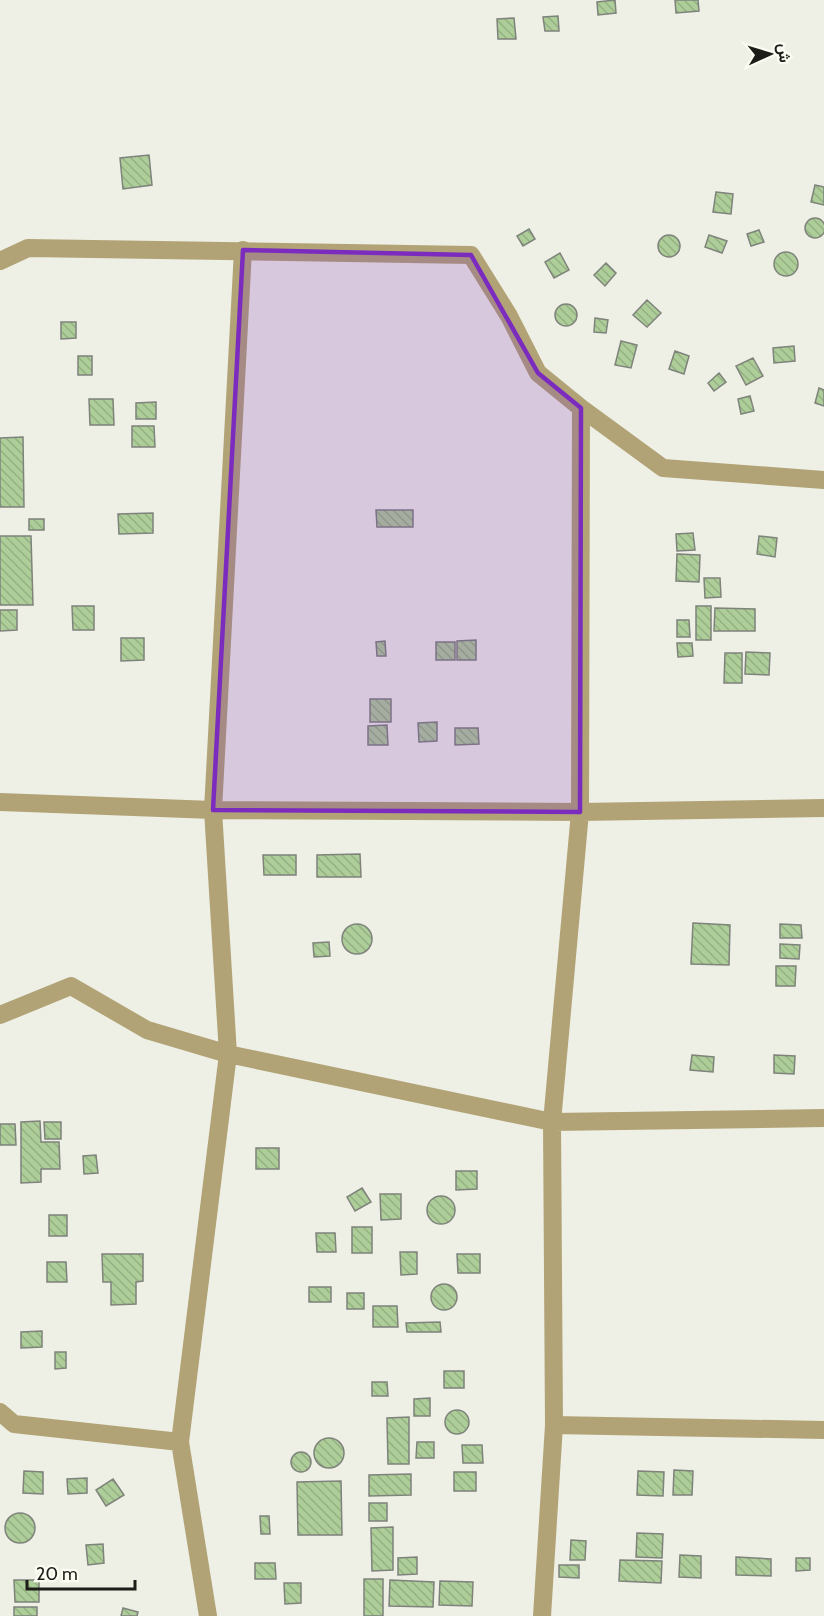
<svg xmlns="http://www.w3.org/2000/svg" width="824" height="1616" viewBox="0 0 824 1616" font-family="Cabin,Vazirmatn,sans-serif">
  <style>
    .building { fill: url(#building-back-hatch); stroke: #7e837b; stroke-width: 1.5 }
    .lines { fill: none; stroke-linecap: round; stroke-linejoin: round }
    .minor { stroke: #b1a376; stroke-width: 18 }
    .marked { fill: #7b2cbf; fill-opacity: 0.2; stroke: #7b2cbf; stroke-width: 4.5; stroke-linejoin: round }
  </style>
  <defs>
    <pattern id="building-back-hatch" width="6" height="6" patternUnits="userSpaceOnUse" patternTransform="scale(1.5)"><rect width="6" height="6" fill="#aece99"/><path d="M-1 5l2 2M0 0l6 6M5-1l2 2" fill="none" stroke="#95b083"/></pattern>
  </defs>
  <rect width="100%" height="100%" fill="#eeefe5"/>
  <path class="building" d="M 615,0 L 616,13 L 598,15 L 597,2 Z
    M 675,0 L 698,0 L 699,11 L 676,13 Z
    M 558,16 L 559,31 L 545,31 L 543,17 Z
    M 514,18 L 516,39 L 498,39 L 497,19 Z
    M 149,155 L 152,185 L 123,189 L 120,158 Z
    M 815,185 L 824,187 L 824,205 L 811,202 Z
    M 716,192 L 733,194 L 731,214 L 713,212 Z
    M805 228a10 10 0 1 1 20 0a10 10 0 1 1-20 0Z
    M 529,229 L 535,239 L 523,246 L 517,236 Z
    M 759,230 L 764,242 L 751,246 L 747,234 Z
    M658 246a11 11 0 1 1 22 0a11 11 0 1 1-22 0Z
    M 709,235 L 727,241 L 722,253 L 705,247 Z
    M774 264a12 12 0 1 1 24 0a12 12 0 1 1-24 0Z
    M 560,253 L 569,270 L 554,278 L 545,262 Z
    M 606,263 L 616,273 L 605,286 L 594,275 Z
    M 647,300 L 661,313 L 647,327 L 633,315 Z
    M555 315a11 11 0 1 1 22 0a11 11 0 1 1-22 0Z
    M 595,318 L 608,320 L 606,333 L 594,332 Z
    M 61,322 L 76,322 L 76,338 L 61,339 Z
    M 621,341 L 637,345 L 631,368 L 615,365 Z
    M 794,346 L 795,361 L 774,363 L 773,348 Z
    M 675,351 L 689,356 L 684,374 L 669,369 Z
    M 78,356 L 92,356 L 92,375 L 78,375 Z
    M 753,358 L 763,376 L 746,385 L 736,366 Z
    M 719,373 L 726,382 L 714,391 L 708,383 Z
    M 819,388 L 824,390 L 824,406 L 815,403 Z
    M 750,396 L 754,411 L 741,414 L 738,399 Z
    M 89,399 L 113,399 L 114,425 L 90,425 Z
    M 156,402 L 156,419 L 136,419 L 136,403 Z
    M 132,426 L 154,426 L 155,447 L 132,447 Z
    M 23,437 L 24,507 L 0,507 L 0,438 Z
    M 376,510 L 413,510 L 413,527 L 377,527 Z
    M 153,513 L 153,533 L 119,534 L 118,514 Z
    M 29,519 L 44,519 L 44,530 L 29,530 Z
    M 693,533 L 695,550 L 677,551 L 676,534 Z
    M 0,536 L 31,536 L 33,605 L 0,605 Z
    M 759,536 L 777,538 L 775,557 L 757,554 Z
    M 677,554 L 700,555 L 699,582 L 676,581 Z
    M 704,578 L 720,578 L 721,597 L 705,598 Z
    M 72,606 L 94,606 L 94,630 L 73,630 Z
    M 696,606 L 711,606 L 711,640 L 696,640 Z
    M 715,608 L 755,609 L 755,631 L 714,631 Z
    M 0,610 L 17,610 L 17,630 L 0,631 Z
    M 677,620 L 689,620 L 690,637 L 677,637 Z
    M 121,638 L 144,638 L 144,660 L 121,661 Z
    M 476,640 L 476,660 L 457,660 L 457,641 Z
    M 385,641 L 386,656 L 377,656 L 376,642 Z
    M 436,642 L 455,642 L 455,660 L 436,660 Z
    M 677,643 L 692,643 L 693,656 L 678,657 Z
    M 746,652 L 770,653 L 769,675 L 745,674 Z
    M 725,653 L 742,653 L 742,683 L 724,683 Z
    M 370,699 L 391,699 L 391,722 L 370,722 Z
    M 437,722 L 437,741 L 419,742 L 418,723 Z
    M 387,725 L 388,745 L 368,745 L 368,726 Z
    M 455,728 L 478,728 L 479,744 L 455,745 Z
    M 360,854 L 361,877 L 317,877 L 317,855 Z
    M 263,855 L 296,855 L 296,875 L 264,875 Z
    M 693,923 L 730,925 L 729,965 L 691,964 Z
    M342 939a15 15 0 1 1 30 0a15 15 0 1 1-30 0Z
    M 780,924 L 801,925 L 802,938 L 780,938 Z
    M 329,942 L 330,956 L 314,957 L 313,943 Z
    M 780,944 L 800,945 L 799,959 L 780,958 Z
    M 776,966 L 796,966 L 795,986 L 776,986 Z
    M 692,1055 L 714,1057 L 713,1072 L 690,1070 Z
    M 774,1055 L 795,1056 L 794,1074 L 774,1073 Z
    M 40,1121 L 41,1142 L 59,1142 L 60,1169 L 41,1169 L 41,1182 L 21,1183 L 21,1122 Z
    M 44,1122 L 61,1122 L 61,1139 L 45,1139 Z
    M 0,1124 L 15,1124 L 16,1145 L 0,1145 Z
    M 256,1148 L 279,1148 L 279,1169 L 256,1169 Z
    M 96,1155 L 98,1173 L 84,1174 L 83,1156 Z
    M 456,1171 L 477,1171 L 477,1189 L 456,1190 Z
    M 362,1188 L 371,1202 L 355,1211 L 347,1197 Z
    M 380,1194 L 401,1194 L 401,1219 L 381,1220 Z
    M427 1210a14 14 0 1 1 28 0a14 14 0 1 1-28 0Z
    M 49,1215 L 67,1215 L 67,1236 L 49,1236 Z
    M 352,1227 L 372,1227 L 372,1253 L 352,1253 Z
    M 316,1233 L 335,1233 L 336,1252 L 317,1252 Z
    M 400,1252 L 417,1252 L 417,1274 L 401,1275 Z
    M 102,1254 L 143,1254 L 143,1281 L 136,1282 L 136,1304 L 111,1305 L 111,1282 L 103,1282 Z
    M 457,1254 L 480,1254 L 480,1273 L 458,1273 Z
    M 47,1262 L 66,1262 L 67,1282 L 47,1282 Z
    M431 1297a13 13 0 1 1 26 0a13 13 0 1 1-26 0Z
    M 309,1287 L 331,1287 L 331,1302 L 309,1302 Z
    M 347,1293 L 364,1293 L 364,1309 L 347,1309 Z
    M 373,1306 L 397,1306 L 398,1327 L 373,1327 Z
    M 440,1322 L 441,1332 L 407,1332 L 406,1323 Z
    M 42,1331 L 42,1347 L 21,1348 L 21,1332 Z
    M 55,1352 L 66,1352 L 66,1368 L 55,1369 Z
    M 444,1371 L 464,1371 L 464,1388 L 444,1388 Z
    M 372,1382 L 387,1382 L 388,1396 L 372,1396 Z
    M 430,1398 L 430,1416 L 414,1416 L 414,1399 Z
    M445 1422a12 12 0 1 1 24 0a12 12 0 1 1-24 0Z
    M 409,1417 L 409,1464 L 388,1464 L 387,1418 Z
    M314 1453a15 15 0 1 1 30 0a15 15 0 1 1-30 0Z
    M 417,1442 L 434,1442 L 434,1458 L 416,1458 Z
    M 462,1445 L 482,1445 L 483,1463 L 463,1463 Z
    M291 1462a10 10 0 1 1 20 0a10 10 0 1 1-20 0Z
    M 674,1470 L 693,1471 L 692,1495 L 673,1495 Z
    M 24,1471 L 43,1472 L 43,1494 L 23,1493 Z
    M 638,1471 L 664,1472 L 663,1496 L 637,1495 Z
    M 454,1472 L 476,1472 L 476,1491 L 454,1491 Z
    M 411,1474 L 411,1495 L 369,1496 L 369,1475 Z
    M 87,1478 L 87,1493 L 68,1494 L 67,1479 Z
    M 113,1479 L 124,1495 L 106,1506 L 96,1490 Z
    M 341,1481 L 342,1535 L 298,1535 L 297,1482 Z
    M 369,1503 L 387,1503 L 387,1521 L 369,1521 Z
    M5 1528a15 15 0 1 1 30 0a15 15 0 1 1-30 0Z
    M 260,1516 L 269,1516 L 270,1534 L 261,1534 Z
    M 393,1527 L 393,1570 L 372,1571 L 371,1528 Z
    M 637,1533 L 663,1534 L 662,1558 L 636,1557 Z
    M 571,1540 L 586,1541 L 585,1560 L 570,1560 Z
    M 103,1544 L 104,1563 L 88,1565 L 86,1545 Z
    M 680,1555 L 701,1556 L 701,1578 L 679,1577 Z
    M 417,1557 L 417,1574 L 398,1575 L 398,1558 Z
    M 736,1557 L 771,1559 L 771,1576 L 736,1575 Z
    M 796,1558 L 810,1558 L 810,1570 L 796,1571 Z
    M 620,1560 L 662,1561 L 661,1583 L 619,1581 Z
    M 255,1563 L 275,1563 L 276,1579 L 255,1579 Z
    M 559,1565 L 579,1565 L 579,1578 L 559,1577 Z
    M 364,1579 L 383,1579 L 383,1616 L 364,1616 Z
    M 14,1580 L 39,1580 L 39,1602 L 15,1602 Z
    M 390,1580 L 434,1582 L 433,1607 L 389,1606 Z
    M 440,1581 L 473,1582 L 472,1606 L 439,1605 Z
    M 284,1583 L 301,1583 L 301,1603 L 285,1604 Z
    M 14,1607 L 37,1607 L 37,1616 L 14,1616 Z
    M 123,1608 L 138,1612 L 137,1616 L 121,1616 Z"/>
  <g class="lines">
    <path class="minor" d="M 0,261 L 28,248 L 471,255 L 509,316 L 538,373 L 581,408 L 663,468 L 824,480
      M 0,802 L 213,810 L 580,812 L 824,808
      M 0,1015 L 71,986 L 147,1030 L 228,1054 L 552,1122 L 824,1118
      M 0,1412 L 14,1424 L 180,1442
      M 554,1425 L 824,1430
      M 208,1616 L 180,1442 L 228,1054 L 213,810 L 243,250
      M 542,1616 L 554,1425 L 552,1122 L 580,812 L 581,408"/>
  </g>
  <path class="marked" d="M 243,250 L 471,255 L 538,373 L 581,408 L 580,812 L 213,810 Z"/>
  <g transform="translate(770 54) rotate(86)" stroke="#fbfdf2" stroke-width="4.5" paint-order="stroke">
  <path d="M0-4.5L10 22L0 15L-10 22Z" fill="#1c1d19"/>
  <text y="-9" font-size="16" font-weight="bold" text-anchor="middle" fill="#1c1d19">ش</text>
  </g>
  <path d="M27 1580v9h108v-9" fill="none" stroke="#1c1d19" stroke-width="3"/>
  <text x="36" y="1580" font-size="18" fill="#1c1d19" stroke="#fbfdf2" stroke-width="4.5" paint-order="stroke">20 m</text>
</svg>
